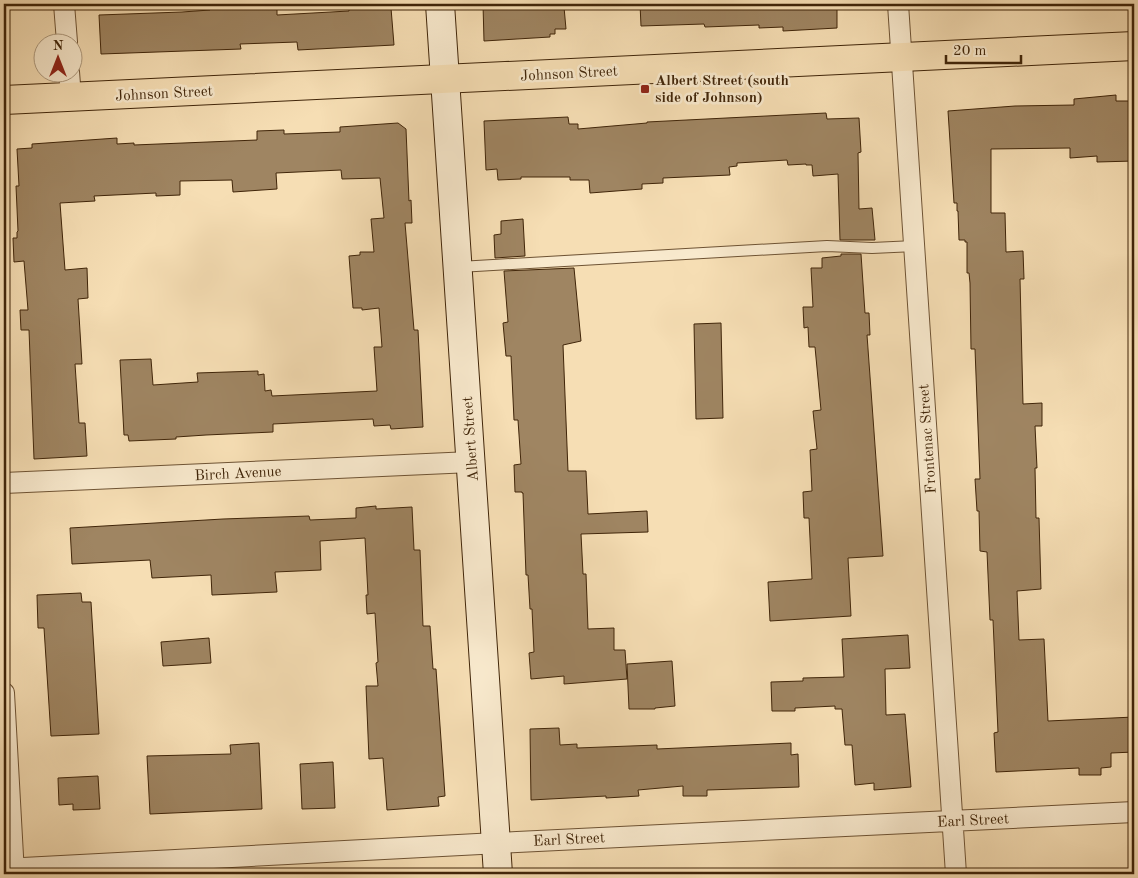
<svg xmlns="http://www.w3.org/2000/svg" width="1138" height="878" viewBox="0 0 1138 878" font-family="'Old Standard TT',serif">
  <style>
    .building { fill: #9f8562; stroke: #402509 }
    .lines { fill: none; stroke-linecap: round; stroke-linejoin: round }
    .lane-casing { stroke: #6e5334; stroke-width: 12 }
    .street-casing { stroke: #6e5334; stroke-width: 22 }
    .secondary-casing { stroke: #402509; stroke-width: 30 }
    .primary-casing { stroke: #402509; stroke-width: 30 }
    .lane { stroke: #f9eace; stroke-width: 10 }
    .street { stroke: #f9eace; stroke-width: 20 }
    .secondary { stroke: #f9eace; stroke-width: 28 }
    .primary { stroke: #f6deb4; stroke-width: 28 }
    .poi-dot { fill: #8f2418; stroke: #f9eace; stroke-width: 2 }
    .labels { text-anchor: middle; stroke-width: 5; stroke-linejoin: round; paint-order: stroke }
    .street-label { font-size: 15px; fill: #402509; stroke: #f9eace }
    .poi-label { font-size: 15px; font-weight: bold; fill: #402509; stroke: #f9eace; text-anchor: start }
  </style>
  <rect width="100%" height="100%" fill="#f6deb4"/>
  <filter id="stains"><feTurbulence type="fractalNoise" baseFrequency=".004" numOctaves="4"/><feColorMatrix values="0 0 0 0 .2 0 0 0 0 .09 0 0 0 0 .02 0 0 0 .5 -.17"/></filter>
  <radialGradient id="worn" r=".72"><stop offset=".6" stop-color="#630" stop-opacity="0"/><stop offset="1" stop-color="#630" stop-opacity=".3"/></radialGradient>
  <path class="building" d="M 277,4 L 277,15 L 349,11 L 349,4 L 368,4 L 368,9 L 391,8 L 394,45 L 298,50 L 297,42 L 240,44 L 241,49 L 101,54 L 99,15 L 182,12 L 210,10 L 210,7 Z
    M 483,4 L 551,4 L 552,8 L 564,7 L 566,29 L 555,29 L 555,34 L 550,34 L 550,37 L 484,41 Z
    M 640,4 L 837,4 L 837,28 L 783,31 L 783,27 L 759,28 L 759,25 L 705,27 L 704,24 L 641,26 Z
    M 1116,95 L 1116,101 L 1131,101 L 1134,161 L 1097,162 L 1097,156 L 1070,158 L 1070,148 L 991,149 L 991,213 L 1005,213 L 1006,252 L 1023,251 L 1024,279 L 1020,279 L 1023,404 L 1042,403 L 1042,426 L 1035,426 L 1037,468 L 1035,468 L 1036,518 L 1039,518 L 1041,589 L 1017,591 L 1019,640 L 1044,639 L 1048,721 L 1134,717 L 1134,752 L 1111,753 L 1111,767 L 1101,768 L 1101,775 L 1079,775 L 1079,768 L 996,772 L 994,733 L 998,732 L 993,620 L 990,620 L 987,552 L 980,551 L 979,511 L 977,511 L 975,479 L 980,479 L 975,349 L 971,349 L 970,283 L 969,273 L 967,273 L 967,242 L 965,242 L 965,240 L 959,240 L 958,211 L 957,211 L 957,203 L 954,203 L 948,111 L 1015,106 L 1074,105 L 1074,99 Z
    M 826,113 L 827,119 L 859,118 L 861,152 L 858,153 L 859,209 L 872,208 L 875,240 L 840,240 L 838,174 L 813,176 L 812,165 L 806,165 L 806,164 L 788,165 L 787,160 L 737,163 L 737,166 L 729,167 L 730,175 L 663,178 L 663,183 L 642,184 L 642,189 L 590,193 L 589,180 L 570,180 L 570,177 L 521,177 L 521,179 L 498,180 L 497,169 L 486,170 L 484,121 L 568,117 L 569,124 L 578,124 L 578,129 L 647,123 L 647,122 Z
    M 398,123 L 406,129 L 409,201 L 411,200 L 412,223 L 405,223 L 414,330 L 418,330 L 423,427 L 391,429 L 390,425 L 374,426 L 373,419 L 273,424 L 273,432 L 206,435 L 176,437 L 176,439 L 129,441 L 128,435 L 124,435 L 120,360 L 151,359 L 153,385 L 198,382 L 197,373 L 258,371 L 258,375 L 264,374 L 265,391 L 271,390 L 272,396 L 377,391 L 374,347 L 382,347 L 379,308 L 362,310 L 362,308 L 353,308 L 349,256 L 360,255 L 360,252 L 374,252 L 371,219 L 384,218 L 380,178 L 342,179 L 341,170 L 276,173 L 277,189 L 233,192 L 232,180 L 180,181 L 180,195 L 156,196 L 156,193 L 94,196 L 95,201 L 60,203 L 65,270 L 87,268 L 88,298 L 78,299 L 82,364 L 75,364 L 79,423 L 85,423 L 87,456 L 34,459 L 29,330 L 21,330 L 20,310 L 28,310 L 24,261 L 14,262 L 13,238 L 17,238 L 17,232 L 18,231 L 16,186 L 19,186 L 17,149 L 32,148 L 32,144 L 117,138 L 117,144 L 134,143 L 134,145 L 257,140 L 257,131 L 284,130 L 284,134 L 340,132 L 340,127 Z
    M 523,219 L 525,256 L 495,258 L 494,235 L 501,234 L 501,221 Z
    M 841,254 L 861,254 L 865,313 L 869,313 L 870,335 L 867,335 L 883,556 L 848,558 L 851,616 L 770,621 L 768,582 L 812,579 L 809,518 L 804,518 L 803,492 L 812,491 L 810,450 L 817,449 L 813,411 L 821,410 L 815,347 L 809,347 L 808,327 L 804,328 L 803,307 L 813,307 L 811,268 L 822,268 L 822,258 L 841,256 Z
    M 574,268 L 581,341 L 563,345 L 568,471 L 586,471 L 588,514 L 647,511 L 648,532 L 581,534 L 583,574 L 586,574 L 588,629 L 614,628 L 614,650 L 625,650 L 627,679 L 564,684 L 564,676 L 531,679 L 529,653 L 534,652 L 532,609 L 530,609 L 528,575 L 526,575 L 523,493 L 522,493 L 522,492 L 515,492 L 514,465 L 521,464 L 518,420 L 514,420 L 511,356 L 506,356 L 503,323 L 508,322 L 504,271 Z
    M 721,323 L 723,418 L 696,419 L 694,324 Z
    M 376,506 L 376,509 L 412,507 L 414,550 L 420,550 L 423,626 L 430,626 L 433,669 L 436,669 L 445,796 L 438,797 L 439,806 L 387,810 L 383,758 L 369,759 L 366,686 L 378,686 L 376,663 L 378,662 L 375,613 L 367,614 L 366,595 L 368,595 L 365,538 L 320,541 L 321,570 L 275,572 L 277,592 L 212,595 L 211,575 L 152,578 L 150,560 L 72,564 L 70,528 L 223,519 L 309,516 L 310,520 L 356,518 L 356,508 Z
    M 81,593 L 82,602 L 91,602 L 99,734 L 51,736 L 44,628 L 38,628 L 37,595 Z
    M 908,635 L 910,668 L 885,669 L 886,715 L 905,714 L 911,787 L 874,790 L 874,783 L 855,785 L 852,745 L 845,745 L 842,709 L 835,709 L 835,706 L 795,708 L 795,711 L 772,711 L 771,682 L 803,681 L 803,678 L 844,677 L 842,639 Z
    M 209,638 L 211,663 L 163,666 L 161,642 Z
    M 672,661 L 675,706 L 655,708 L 655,709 L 629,709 L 627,664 Z
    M 559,728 L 560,745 L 577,744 L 577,748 L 657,745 L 657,749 L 791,743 L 791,755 L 798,754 L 799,787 L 707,790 L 707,796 L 683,796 L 683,786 L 638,790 L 639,796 L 606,798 L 606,796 L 531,800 L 530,729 Z
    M 259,743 L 262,809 L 150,814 L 147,756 L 231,754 L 230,745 Z
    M 333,762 L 335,808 L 302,809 L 300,764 Z
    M 98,776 L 100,809 L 73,810 L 73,804 L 59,805 L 58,778 Z"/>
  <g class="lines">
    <defs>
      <path id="lane" d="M 459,267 L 827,246 L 872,248 L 915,246"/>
      <path id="street" d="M 64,4 L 67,42
        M 898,4 L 956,874
        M 69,72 L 71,97
        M 4,483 L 471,462
        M 4,693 L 14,874
        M 4,869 L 517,842 L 1134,812"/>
      <path id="secondary" d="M 440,4 L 498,874"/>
      <path id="primary" d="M 4,100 L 1134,46"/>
    </defs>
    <use href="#lane" class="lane-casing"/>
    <use href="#street" class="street-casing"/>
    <use href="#secondary" class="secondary-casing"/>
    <use href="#primary" class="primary-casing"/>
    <use href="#lane" class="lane"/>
    <use href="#street" class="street"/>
    <use href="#secondary" class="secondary"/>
    <use href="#primary" class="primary"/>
  </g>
  <rect class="poi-dot" x="640" y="84" width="10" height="10" rx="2.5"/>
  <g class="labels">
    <g class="street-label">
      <text transform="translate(569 73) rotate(-3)" y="5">Johnson Street</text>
      <text transform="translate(164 93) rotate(-3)" y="5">Johnson Street</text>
      <text transform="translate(470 439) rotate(-94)" y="5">Albert Street</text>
      <text transform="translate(927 439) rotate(-94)" y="5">Frontenac Street</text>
      <text transform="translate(238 473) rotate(-3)" y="5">Birch Avenue</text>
      <text transform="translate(973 820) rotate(-3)" y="5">Earl Street</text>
      <text transform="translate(569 839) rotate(-3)" y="5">Earl Street</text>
    </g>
    <g class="poi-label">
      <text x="655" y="85">Albert Street (south<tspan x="655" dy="17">side of Johnson)</tspan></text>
    </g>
  </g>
  <rect width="1138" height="878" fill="none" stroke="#f6deb4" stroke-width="20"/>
  <rect x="5" y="5" width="1128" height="868" fill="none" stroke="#402509" stroke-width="2.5"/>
  <rect x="10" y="10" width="1118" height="858" fill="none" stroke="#402509"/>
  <g transform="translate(58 58)"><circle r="24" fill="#f9eace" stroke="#af9b7f"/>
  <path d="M0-4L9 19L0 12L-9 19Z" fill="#8f2418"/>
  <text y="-8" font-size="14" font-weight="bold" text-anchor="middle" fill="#402509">N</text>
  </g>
  <path d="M946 55v8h75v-8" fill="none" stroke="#402509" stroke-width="2.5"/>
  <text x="953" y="55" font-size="15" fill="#402509" stroke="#f9eace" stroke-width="4" paint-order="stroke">20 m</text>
  <rect width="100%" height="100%" filter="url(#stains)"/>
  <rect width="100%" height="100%" fill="url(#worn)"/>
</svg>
